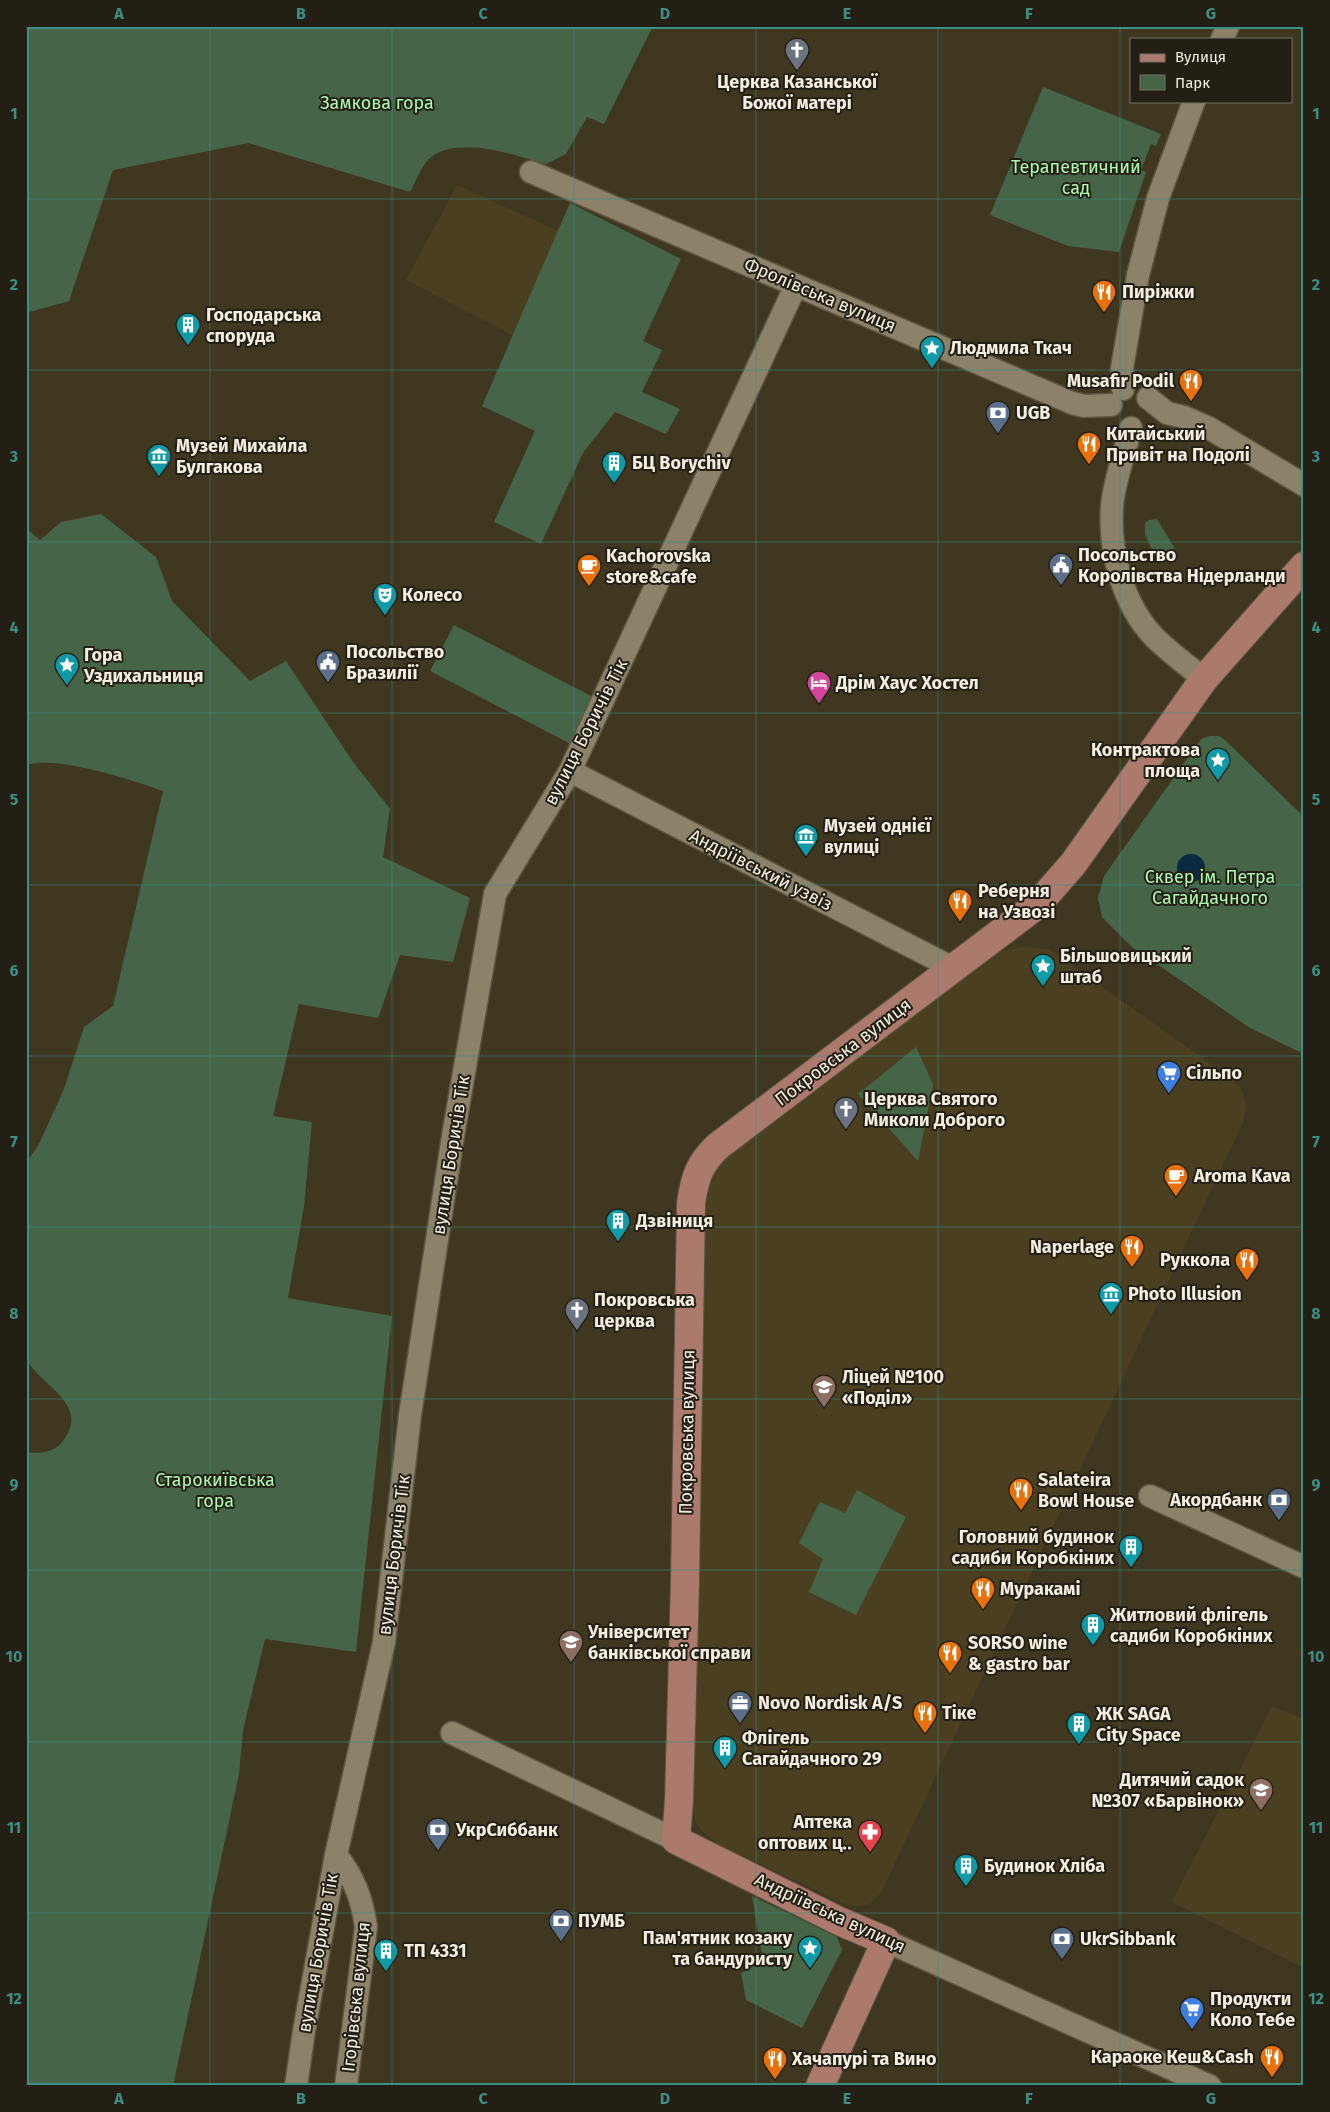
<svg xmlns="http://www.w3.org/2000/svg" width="1330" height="2112" viewBox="0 0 1330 2112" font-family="'Fira Sans',sans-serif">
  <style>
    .built { fill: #4b3f22 }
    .green { fill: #466548 }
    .water { fill: #0b2941 }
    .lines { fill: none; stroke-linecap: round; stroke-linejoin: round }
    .street-casing { stroke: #5c5440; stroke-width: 25 }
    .secondary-casing { stroke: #5c5440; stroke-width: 30 }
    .street { stroke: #8c8169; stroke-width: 22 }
    .secondary { stroke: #ab7a6c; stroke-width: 28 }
    .grid { fill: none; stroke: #3d8e85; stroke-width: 1; stroke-opacity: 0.55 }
    .labels { text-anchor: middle; stroke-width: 4; stroke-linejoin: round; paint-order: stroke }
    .poi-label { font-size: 18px; font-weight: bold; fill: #f4eee1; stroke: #231f15; text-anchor: start }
    .park-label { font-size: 18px; fill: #acfab0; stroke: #231f15 }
    .street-label { font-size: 18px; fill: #f4eee1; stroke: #231f15 }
    .neatline { fill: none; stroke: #3d8e85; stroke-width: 2 }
    .grid-label { font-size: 16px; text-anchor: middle; font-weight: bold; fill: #3d8e85 }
  </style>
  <rect width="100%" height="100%" fill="#403720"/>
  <path class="built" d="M 457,185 L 558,231 L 567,211 L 681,259 L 518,338 L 406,280 Z
    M 1022,947 L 1049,949 L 1232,1079 L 1241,1088 L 1245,1099 L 1246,1110 L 1243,1122 L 881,1893 L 870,1904 L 857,1907 L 845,1904 L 719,1845 L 705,1834 L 695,1822 L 691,1804 L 702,1209 L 711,1176 L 724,1158 L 997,953 Z
    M 1272,1706 L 1304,1719 L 1304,1968 L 1172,1902 Z"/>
  <path class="green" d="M 26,26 L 653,26 L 604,124 L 587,117 L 566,154 L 546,164 C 515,155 456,134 429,159 C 422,165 415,183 410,192 L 248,143 L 113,170 L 69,301 L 26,313 Z
    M 1043,87 L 1161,134 L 1156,146 L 1151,144 L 1141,170 L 1146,172 L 1119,252 L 1068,246 L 990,215 Z
    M 570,203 L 681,259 L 643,341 L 662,350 L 642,392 L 680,409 L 666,434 L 615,412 L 583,453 L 541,544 L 494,522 L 535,431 L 482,406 Z
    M 101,514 L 156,557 L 172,601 L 250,681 L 286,661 L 353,762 L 390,809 L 383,857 L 470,898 L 453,962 L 400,955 L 378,1018 L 299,1004 L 273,1116 L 312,1122 L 304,1206 L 288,1298 L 392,1316 L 356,1652 L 265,1639 L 243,1730 L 239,1774 L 173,2086 L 26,2086 L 26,1452 C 39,1454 53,1453 62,1442 C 92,1405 42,1387 26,1359 L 26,1163 L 39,1144 L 64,1089 L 84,1027 L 113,1006 L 163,791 C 133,780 56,755 26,765 L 26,528 L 40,540 L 61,522 Z
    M 1157,519 L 1174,547 L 1172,557 L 1164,562 L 1156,560 L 1145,534 L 1145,523 L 1149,520 Z
    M 454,625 L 595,698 L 571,744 L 430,671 Z
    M 1210,736 L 1219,736 L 1225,740 L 1304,817 L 1304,1054 L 1250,1028 L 1132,947 L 1102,917 L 1098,898 L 1104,876 L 1201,739 Z
    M 916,1047 L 933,1084 L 918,1161 L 858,1094 Z
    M 857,1490 L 906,1517 L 856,1615 L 809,1592 L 823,1559 L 799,1543 L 820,1502 L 845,1513 Z
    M 752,1896 L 837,1937 L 842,1950 L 802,2028 L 746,2000 L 741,1973 L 763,1961 Z"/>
  <path class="water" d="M1177 868a14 14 0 1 1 28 0a14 14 0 1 1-28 0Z"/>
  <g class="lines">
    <defs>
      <path id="street" d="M 1222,39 L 1228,26
        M 531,172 L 1072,403 L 1084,406 L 1111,405
        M 1123,389 L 1122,368 L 1138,275 L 1158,198 L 1194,101
        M 1148,398 L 1167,413 L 1184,417 L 1209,428 L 1304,485
        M 1131,428 C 1125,451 1114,482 1112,506 C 1109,551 1122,603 1154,637 C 1169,652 1187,665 1204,679
        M 570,771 L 953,968
        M 1150,1496 L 1304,1567
        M 452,1733 L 676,1840
        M 336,1855 C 354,1877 362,1899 366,1927 L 346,2086
        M 886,1941 L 1210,2086
        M 296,2086 L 304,2031 L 336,1855 L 384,1642 L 410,1415 L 453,1136 L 495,894 L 570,771 L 796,285"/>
      <path id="secondary" d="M 820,2086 L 886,1941 L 839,1921 L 676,1840 L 679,1800 L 685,1581 L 691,1203 C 695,1177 699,1164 718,1146 L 1037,905 L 1073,864 L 1204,679 L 1304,566"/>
    </defs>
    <use href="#street" class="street-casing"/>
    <use href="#secondary" class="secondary-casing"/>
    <use href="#street" class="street"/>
    <use href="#secondary" class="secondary"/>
  </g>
  <path class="grid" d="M 210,26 L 210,2086M 392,26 L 392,2086M 574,26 L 574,2086M 756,26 L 756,2086M 938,26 L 938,2086M 1120,26 L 1120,2086M 26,199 L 1304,199M 26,370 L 1304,370M 26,542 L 1304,542M 26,713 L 1304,713M 26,885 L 1304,885M 26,1056 L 1304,1056M 26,1227 L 1304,1227M 26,1399 L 1304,1399M 26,1570 L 1304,1570M 26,1742 L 1304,1742M 26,1913 L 1304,1913"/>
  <defs>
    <symbol id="church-pin" viewBox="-11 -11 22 30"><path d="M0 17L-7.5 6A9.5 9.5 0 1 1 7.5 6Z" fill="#6b7280" stroke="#231f15"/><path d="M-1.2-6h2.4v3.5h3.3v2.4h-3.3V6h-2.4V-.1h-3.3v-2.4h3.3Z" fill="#fff"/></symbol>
    <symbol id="restaurant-pin" viewBox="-11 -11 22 30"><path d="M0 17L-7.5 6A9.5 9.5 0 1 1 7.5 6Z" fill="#e8710a" stroke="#231f15"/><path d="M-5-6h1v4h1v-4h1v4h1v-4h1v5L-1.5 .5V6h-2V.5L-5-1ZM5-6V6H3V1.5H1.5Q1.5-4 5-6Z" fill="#fff"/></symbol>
    <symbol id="building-pin" viewBox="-11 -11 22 30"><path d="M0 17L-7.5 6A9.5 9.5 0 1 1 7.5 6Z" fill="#0f9aa8" stroke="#231f15"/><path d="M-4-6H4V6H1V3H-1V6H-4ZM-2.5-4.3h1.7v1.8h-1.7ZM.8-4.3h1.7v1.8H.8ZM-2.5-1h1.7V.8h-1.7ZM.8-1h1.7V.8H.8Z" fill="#fff"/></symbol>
    <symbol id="sight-pin" viewBox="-11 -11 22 30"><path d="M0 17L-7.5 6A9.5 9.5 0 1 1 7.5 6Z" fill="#0f9aa8" stroke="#231f15"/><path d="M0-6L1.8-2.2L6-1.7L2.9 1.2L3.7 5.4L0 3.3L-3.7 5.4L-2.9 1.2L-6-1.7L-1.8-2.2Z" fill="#fff"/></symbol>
    <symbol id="bank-pin" viewBox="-11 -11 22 30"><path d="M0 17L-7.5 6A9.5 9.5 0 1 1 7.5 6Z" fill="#5c6f8a" stroke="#231f15"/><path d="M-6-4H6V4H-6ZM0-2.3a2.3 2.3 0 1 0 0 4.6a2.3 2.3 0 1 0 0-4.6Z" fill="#fff"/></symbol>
    <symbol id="museum-pin" viewBox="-11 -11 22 30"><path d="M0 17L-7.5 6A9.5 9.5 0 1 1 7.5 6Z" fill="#0f9aa8" stroke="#231f15"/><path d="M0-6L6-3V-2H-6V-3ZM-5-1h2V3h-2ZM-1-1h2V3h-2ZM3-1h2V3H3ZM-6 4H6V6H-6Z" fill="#fff"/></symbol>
    <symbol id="civic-pin" viewBox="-11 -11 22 30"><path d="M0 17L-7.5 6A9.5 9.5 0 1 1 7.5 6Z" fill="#5c6f8a" stroke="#231f15"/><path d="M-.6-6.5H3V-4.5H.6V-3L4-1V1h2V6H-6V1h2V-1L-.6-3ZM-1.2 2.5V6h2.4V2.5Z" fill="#fff"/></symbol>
    <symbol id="cafe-pin" viewBox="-11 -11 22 30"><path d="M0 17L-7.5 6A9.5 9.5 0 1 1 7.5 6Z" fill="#e8710a" stroke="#231f15"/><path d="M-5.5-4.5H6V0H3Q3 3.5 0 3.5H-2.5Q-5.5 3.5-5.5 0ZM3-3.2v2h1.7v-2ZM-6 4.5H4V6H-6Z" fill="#fff"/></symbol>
    <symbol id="theatre-pin" viewBox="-11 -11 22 30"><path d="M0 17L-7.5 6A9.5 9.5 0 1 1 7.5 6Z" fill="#0f9aa8" stroke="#231f15"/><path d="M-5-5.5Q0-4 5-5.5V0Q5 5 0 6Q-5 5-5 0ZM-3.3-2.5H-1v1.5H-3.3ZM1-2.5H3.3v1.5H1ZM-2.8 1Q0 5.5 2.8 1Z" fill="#fff"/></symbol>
    <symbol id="hotel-pin" viewBox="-11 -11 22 30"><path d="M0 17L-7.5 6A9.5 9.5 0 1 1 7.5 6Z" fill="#d1479c" stroke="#231f15"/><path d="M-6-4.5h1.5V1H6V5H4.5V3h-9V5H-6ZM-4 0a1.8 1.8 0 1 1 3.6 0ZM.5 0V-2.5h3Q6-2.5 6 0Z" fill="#fff"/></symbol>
    <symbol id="supermarket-pin" viewBox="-11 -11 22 30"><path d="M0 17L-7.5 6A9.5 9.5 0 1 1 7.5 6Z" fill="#3f7fe0" stroke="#231f15"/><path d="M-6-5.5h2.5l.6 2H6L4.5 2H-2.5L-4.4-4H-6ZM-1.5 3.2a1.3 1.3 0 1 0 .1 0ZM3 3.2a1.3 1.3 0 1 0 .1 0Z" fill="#fff"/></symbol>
    <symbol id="school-pin" viewBox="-11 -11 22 30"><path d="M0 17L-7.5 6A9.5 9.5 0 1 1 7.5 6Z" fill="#8d6e63" stroke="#231f15"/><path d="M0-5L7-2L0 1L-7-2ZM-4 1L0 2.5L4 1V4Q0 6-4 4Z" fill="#fff"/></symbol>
    <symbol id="university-pin" viewBox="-11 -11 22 30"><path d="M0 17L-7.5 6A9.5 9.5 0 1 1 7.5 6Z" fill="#8d6e63" stroke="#231f15"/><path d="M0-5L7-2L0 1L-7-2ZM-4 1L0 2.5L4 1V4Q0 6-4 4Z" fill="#fff"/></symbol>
    <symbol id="office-pin" viewBox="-11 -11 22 30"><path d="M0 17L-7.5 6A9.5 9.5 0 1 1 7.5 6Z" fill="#5c6f8a" stroke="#231f15"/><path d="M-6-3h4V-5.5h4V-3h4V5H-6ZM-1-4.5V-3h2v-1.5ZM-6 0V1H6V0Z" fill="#fff"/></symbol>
    <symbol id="pharmacy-pin" viewBox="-11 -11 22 30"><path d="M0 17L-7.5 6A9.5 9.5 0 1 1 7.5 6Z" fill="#e0444e" stroke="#231f15"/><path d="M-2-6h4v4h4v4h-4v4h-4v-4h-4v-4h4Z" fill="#fff"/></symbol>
  </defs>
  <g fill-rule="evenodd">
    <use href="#church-pin" x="783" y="36" width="28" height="38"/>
    <use href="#restaurant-pin" x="1090" y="278" width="28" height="38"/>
    <use href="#building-pin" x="174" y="311" width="28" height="38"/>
    <use href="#sight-pin" x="918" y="334" width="28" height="38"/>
    <use href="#restaurant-pin" x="1177" y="367" width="28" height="38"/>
    <use href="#bank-pin" x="984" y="399" width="28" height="38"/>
    <use href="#restaurant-pin" x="1075" y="430" width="28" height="38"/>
    <use href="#museum-pin" x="145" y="442" width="28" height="38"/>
    <use href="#building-pin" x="600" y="449" width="28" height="38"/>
    <use href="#civic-pin" x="1047" y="551" width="28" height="38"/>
    <use href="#cafe-pin" x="575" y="552" width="28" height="38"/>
    <use href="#theatre-pin" x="371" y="581" width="28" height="38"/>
    <use href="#civic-pin" x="314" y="648" width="28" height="38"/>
    <use href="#sight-pin" x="53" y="651" width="28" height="38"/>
    <use href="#hotel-pin" x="805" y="669" width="28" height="38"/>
    <use href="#sight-pin" x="1204" y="746" width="28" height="38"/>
    <use href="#museum-pin" x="792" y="822" width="28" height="38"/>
    <use href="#restaurant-pin" x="946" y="887" width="28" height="38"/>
    <use href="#sight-pin" x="1029" y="952" width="28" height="38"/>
    <use href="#supermarket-pin" x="1155" y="1059" width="28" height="38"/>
    <use href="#church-pin" x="832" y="1095" width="28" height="38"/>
    <use href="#cafe-pin" x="1162" y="1162" width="28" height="38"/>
    <use href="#building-pin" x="604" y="1207" width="28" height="38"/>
    <use href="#restaurant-pin" x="1118" y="1233" width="28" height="38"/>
    <use href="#restaurant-pin" x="1233" y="1246" width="28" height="38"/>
    <use href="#museum-pin" x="1097" y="1280" width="28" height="38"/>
    <use href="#church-pin" x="563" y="1296" width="28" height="38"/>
    <use href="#school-pin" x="810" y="1373" width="28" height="38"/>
    <use href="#restaurant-pin" x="1007" y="1476" width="28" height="38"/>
    <use href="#bank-pin" x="1265" y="1486" width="28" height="38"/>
    <use href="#building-pin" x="1117" y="1533" width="28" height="38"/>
    <use href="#restaurant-pin" x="969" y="1575" width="28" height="38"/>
    <use href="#building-pin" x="1079" y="1611" width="28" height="38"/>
    <use href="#university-pin" x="557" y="1628" width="28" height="38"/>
    <use href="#restaurant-pin" x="936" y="1639" width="28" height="38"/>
    <use href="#office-pin" x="726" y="1689" width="28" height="38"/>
    <use href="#restaurant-pin" x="911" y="1699" width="28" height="38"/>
    <use href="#building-pin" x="1065" y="1710" width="28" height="38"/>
    <use href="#building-pin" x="711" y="1734" width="28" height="38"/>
    <use href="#school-pin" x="1247" y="1776" width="28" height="38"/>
    <use href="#bank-pin" x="424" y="1816" width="28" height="38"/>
    <use href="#pharmacy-pin" x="856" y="1818" width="28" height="38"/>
    <use href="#building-pin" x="952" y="1852" width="28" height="38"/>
    <use href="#bank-pin" x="547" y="1907" width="28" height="38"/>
    <use href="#bank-pin" x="1048" y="1925" width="28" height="38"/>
    <use href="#sight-pin" x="796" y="1934" width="28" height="38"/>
    <use href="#building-pin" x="372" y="1937" width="28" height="38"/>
    <use href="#supermarket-pin" x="1178" y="1995" width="28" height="38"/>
    <use href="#restaurant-pin" x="1258" y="2043" width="28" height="38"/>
    <use href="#restaurant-pin" x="761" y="2045" width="28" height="38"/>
  </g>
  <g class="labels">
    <g class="poi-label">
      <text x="797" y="88" text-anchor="middle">Церква Казанської<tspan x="797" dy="21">Божої матері</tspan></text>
      <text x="1122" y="298">Пиріжки</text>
      <text x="206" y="321">Господарська<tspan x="206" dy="21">споруда</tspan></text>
      <text x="950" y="354">Людмила Ткач</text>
      <text x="1174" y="387" text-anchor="end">Musafir Podil</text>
      <text x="1016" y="419">UGB</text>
      <text x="1106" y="440">Китайський<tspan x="1106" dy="21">Привіт на Подолі</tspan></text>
      <text x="176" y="452">Музей Михайла<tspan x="176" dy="21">Булгакова</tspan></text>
      <text x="632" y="469">БЦ Borychiv</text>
      <text x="1078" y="561">Посольство<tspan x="1078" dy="21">Королівства Нідерланди</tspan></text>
      <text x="606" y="562">Kachorovska<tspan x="606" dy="21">store&amp;cafe</tspan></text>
      <text x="402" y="601">Колесо</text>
      <text x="346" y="658">Посольство<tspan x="346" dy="21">Бразилії</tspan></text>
      <text x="84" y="661">Гора<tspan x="84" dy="21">Уздихальниця</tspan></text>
      <text x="836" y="689">Дрім Хаус Хостел</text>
      <text x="1200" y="756" text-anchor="end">Контрактова<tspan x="1200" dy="21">площа</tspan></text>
      <text x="824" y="832">Музей однієї<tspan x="824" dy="21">вулиці</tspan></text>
      <text x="978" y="897">Реберня<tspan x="978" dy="21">на Узвозі</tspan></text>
      <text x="1060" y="962">Більшовицький<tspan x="1060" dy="21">штаб</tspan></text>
      <text x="1186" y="1079">Сільпо</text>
      <text x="864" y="1105">Церква Святого<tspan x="864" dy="21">Миколи Доброго</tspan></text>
      <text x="1194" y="1182">Aroma Kava</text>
      <text x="636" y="1227">Дзвіниця</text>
      <text x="1114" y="1253" text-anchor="end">Naperlage</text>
      <text x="1230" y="1266" text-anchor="end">Руккола</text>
      <text x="1128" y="1300">Photo Illusion</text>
      <text x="594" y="1306">Покровська<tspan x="594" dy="21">церква</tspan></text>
      <text x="842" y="1383">Ліцей №100<tspan x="842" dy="21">«Поділ»</tspan></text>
      <text x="1038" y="1486">Salateira<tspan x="1038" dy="21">Bowl House</tspan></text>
      <text x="1262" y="1506" text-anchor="end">Акордбанк</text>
      <text x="1114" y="1543" text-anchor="end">Головний будинок<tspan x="1114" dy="21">садиби Коробкіних</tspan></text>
      <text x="1000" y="1595">Муракамі</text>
      <text x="1110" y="1621">Житловий флігель<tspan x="1110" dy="21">садиби Коробкіних</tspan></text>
      <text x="588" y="1638">Університет<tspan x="588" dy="21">банківської справи</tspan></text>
      <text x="968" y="1649">SORSO wine<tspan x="968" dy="21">&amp; gastro bar</tspan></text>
      <text x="758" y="1709">Novo Nordisk A/S</text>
      <text x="942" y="1719">Тіке</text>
      <text x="1096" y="1720">ЖК SAGA<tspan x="1096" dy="21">City Space</tspan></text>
      <text x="742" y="1744">Флігель<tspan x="742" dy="21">Сагайдачного 29</tspan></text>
      <text x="1244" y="1786" text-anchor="end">Дитячий садок<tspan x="1244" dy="21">№307 «Барвінок»</tspan></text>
      <text x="852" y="1828" text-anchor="end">Аптека<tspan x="852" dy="21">оптових ц‥</tspan></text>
      <text x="456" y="1836">УкрСиббанк</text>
      <text x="984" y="1872">Будинок Хліба</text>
      <text x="578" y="1927">ПУМБ</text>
      <text x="792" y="1944" text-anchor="end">Пам'ятник козаку<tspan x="792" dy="21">та бандуристу</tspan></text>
      <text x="1080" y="1945">UkrSibbank</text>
      <text x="404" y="1957">ТП 4331</text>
      <text x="1210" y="2005">Продукти<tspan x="1210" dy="21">Коло Тебе</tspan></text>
      <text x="1254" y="2063" text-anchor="end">Караоке Кеш&amp;Cash</text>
      <text x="792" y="2065">Хачапурі та Вино</text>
    </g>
    <g class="park-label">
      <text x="377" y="109">Замкова гора</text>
      <text x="1076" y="173">Терапевтичний<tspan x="1076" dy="21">сад</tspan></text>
      <text x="1210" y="883">Сквер ім. Петра<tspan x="1210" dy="21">Сагайдачного</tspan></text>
      <text x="215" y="1486">Старокиївська<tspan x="215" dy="21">гора</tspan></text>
    </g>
    <g class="street-label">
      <text transform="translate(820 295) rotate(23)" y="6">Фролівська вулиця</text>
      <text transform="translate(586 732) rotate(-63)" y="6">вулиця Боричів Тік</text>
      <text transform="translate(761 870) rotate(27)" y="6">Андріївський узвіз</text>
      <text transform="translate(843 1052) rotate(-37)" y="6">Покровська вулиця</text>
      <text transform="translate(451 1155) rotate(-81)" y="6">вулиця Боричів Тік</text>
      <text transform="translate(687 1432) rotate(-89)" y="6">Покровська вулиця</text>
      <text transform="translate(394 1555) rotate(-83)" y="6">вулиця Боричів Тік</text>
      <text transform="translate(830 1913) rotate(25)" y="6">Андріївська вулиця</text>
      <text transform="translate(318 1953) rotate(-80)" y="6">вулиця Боричів Тік</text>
      <text transform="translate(356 1997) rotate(-84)" y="6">Ігорівська вулиця</text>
    </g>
  </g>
  <rect width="1330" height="2112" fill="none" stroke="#231f15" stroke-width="55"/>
  <rect x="1130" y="38" width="162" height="65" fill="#231f15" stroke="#777267"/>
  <rect x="1140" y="54" width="25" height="8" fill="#ab7a6c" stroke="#777267"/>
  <text x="1175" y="62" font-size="15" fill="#f4eee1">Вулиця</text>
  <rect x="1140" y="75" width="25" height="15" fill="#466548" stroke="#777267"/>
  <text x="1175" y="88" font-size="15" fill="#f4eee1">Парк</text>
  <rect x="28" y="28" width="1274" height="2056" class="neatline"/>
  <g class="grid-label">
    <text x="119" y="19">A</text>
    <text x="301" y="19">B</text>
    <text x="483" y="19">C</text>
    <text x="665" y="19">D</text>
    <text x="847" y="19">E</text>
    <text x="1029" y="19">F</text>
    <text x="1211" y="19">G</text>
    <text x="14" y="119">1</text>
    <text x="1316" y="119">1</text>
    <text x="14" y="290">2</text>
    <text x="1316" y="290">2</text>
    <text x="14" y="462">3</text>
    <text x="1316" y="462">3</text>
    <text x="14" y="633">4</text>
    <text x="1316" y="633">4</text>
    <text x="14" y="805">5</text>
    <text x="1316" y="805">5</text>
    <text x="14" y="976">6</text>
    <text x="1316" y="976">6</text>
    <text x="14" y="1147">7</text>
    <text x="1316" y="1147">7</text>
    <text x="14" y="1319">8</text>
    <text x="1316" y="1319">8</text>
    <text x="14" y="1490">9</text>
    <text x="1316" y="1490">9</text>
    <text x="14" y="1662">10</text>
    <text x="1316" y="1662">10</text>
    <text x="14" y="1833">11</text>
    <text x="1316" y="1833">11</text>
    <text x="14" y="2004">12</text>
    <text x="1316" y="2004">12</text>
    <text x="119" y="2104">A</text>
    <text x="301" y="2104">B</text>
    <text x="483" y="2104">C</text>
    <text x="665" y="2104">D</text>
    <text x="847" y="2104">E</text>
    <text x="1029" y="2104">F</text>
    <text x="1211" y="2104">G</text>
  </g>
</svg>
